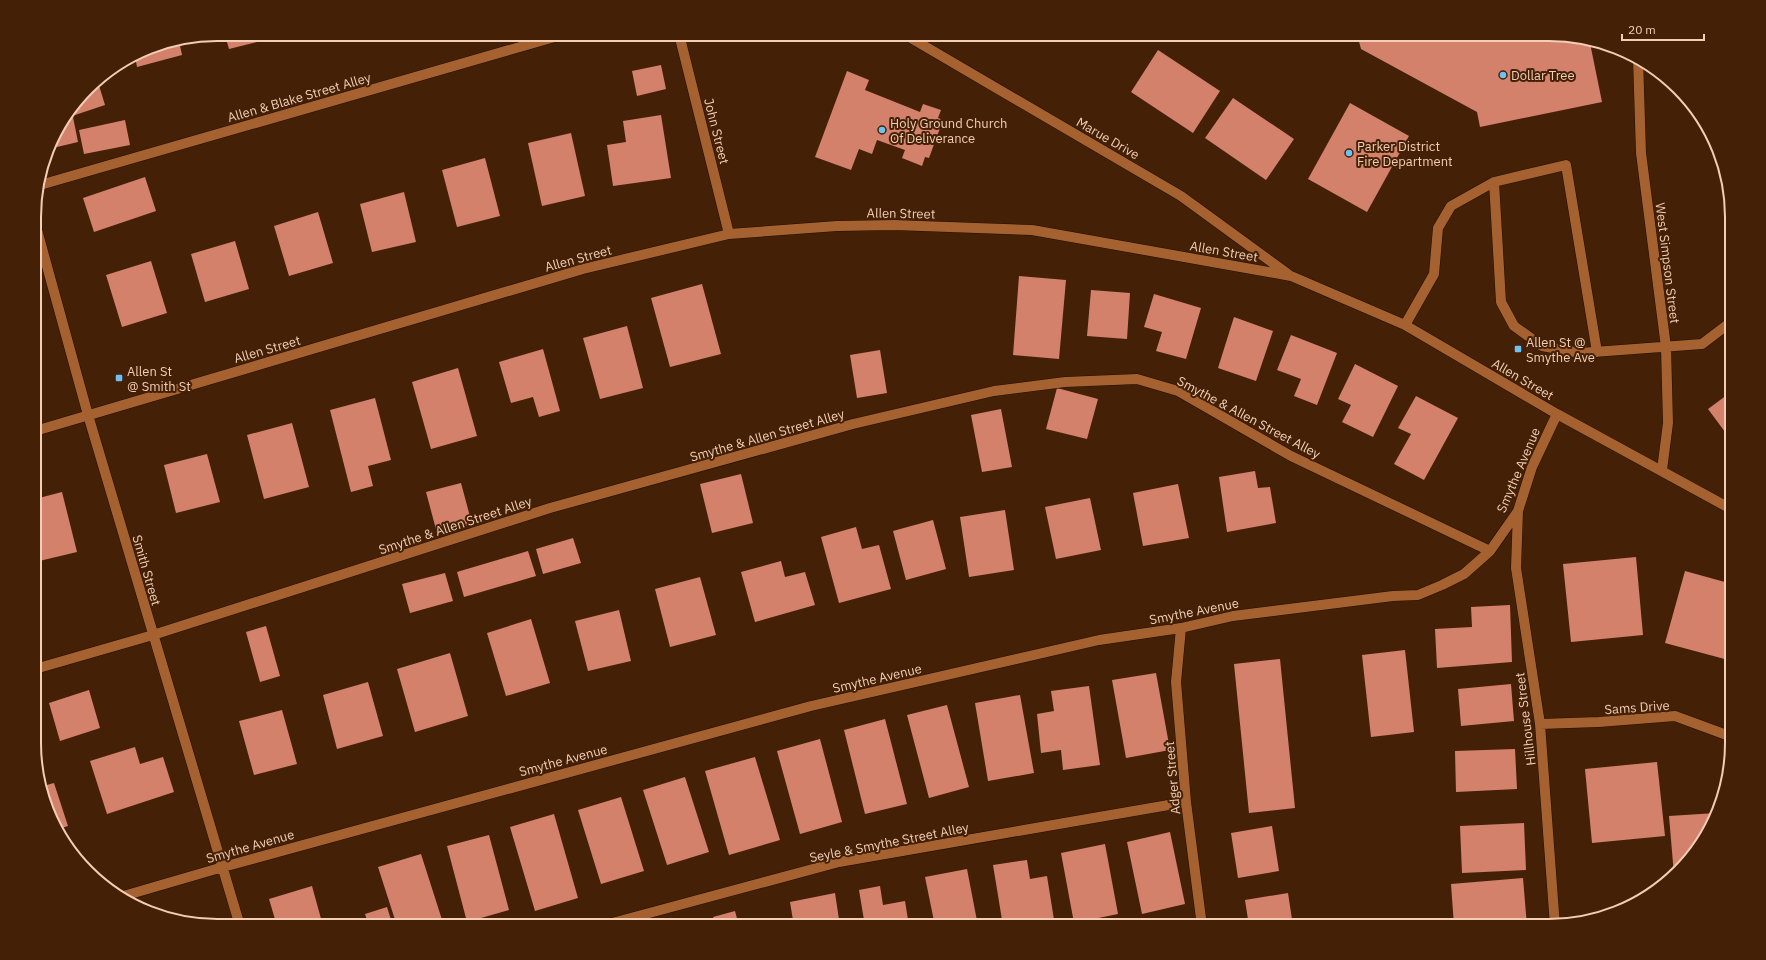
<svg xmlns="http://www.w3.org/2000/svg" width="1766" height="960" viewBox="0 0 1766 960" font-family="'IBM Plex Sans',sans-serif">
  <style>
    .building { fill: #d4816c }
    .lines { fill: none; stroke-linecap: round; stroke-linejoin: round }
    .minor-casing { stroke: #230e01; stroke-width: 11 }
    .minor { stroke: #a56230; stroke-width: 10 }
    .poi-dot { fill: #6cc3f3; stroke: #442106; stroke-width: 1.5 }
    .labels { text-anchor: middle; stroke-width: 4; stroke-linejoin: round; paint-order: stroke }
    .poi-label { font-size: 13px; fill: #f3cdb4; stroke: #442106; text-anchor: start }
    .street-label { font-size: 13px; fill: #f3cdb4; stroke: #442106 }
    .rim { fill: none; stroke: #f3cdb4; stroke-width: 2 }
  </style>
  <rect width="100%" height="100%" fill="#442106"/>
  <path class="building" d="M 217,34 L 267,34 L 269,39 L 229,49 L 225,35 L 195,43 L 194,39 Z
    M 1357,34 L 1549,34 L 1590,43 L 1602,102 L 1480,127 L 1477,112 L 1361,49 Z
    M 179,41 L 182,55 L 137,67 L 135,56 L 147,48 Z
    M 1158,50 L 1220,91 L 1193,133 L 1131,92 Z
    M 661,65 L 666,89 L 637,96 L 632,71 Z
    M 847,71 L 869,80 L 865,90 L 920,112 L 923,104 L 941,110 L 938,118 L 943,120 L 929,158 L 925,157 L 922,166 L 902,158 L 905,150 L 877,140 L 872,154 L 859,149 L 851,170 L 815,157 Z
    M 97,79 L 105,105 L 69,117 L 68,116 Z
    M 1233,98 L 1294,139 L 1266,180 L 1205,138 Z
    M 1350,103 L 1409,136 L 1367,212 L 1308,179 Z
    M 661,115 L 671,178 L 613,186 L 607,145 L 626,142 L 623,121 Z
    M 73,117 L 78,142 L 57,147 L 54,134 L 66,119 Z
    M 125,120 L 130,145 L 84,154 L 79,130 Z
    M 571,133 L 585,196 L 542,206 L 528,143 Z
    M 485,158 L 500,216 L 457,227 L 442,170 Z
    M 145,177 L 156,211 L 94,232 L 83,198 Z
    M 404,192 L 416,242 L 372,252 L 360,204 Z
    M 318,212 L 333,263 L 289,276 L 274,226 Z
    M 235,241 L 249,289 L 205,302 L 191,254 Z
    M 151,261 L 167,313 L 122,327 L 106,275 Z
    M 1019,276 L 1066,280 L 1059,359 L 1013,355 Z
    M 702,284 L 721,354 L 670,367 L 651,298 Z
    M 1091,290 L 1130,293 L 1127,339 L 1087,336 Z
    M 1154,294 L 1201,308 L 1186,359 L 1156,351 L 1162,332 L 1144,327 Z
    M 1234,317 L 1273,331 L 1256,381 L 1218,368 Z
    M 627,326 L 643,388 L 600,399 L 583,338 Z
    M 1291,335 L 1337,353 L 1317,405 L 1294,396 L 1301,379 L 1277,370 Z
    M 543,349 L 560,411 L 539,417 L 533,397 L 511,403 L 499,362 Z
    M 880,350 L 887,393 L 857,398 L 850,355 Z
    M 1355,364 L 1398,386 L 1373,437 L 1342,422 L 1351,405 L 1338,399 Z
    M 458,368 L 477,436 L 431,449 L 412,382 Z
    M 1057,388 L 1098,399 L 1087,439 L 1046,429 Z
    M 1731,392 L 1731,440 L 1708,409 Z
    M 1416,396 L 1458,418 L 1424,480 L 1394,464 L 1411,434 L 1398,428 Z
    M 375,398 L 391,460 L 368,466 L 373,486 L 351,492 L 330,410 Z
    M 1001,409 L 1012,467 L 982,472 L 971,415 Z
    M 292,423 L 309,487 L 264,499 L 247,435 Z
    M 207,454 L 220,502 L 176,513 L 164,465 Z
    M 1255,471 L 1258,488 L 1270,487 L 1276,523 L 1227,532 L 1219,477 Z
    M 741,474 L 753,523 L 712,533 L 700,484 Z
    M 461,483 L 472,524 L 437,533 L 426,492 Z
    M 1178,484 L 1189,538 L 1143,546 L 1133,493 Z
    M 62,492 L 77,552 L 35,562 L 35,499 Z
    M 1090,498 L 1101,550 L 1056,559 L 1045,507 Z
    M 1005,510 L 1014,570 L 969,577 L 960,517 Z
    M 933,520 L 946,569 L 906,580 L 893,531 Z
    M 856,527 L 862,549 L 879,545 L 891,589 L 839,603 L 821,537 Z
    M 573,538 L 581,563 L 543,574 L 536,549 Z
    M 528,551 L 536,576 L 464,597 L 457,572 Z
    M 1636,557 L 1643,635 L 1571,642 L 1563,564 Z
    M 781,561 L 785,577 L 805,572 L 815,605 L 755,622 L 741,572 Z
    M 1685,571 L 1732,584 L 1732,661 L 1665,643 Z
    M 445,573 L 453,601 L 410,613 L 402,584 Z
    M 700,577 L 716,635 L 670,647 L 655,589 Z
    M 1510,605 L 1512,662 L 1437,668 L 1435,629 L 1472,627 L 1471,607 Z
    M 619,610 L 631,661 L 588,671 L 575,621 Z
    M 531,619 L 550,683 L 506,696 L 487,633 Z
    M 266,626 L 280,676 L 260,682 L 246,632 Z
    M 1405,650 L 1414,732 L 1371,737 L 1362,655 Z
    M 450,653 L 468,716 L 415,732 L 397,669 Z
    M 1280,659 L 1295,808 L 1249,813 L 1234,664 Z
    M 1156,673 L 1170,750 L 1126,758 L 1112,680 Z
    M 368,682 L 383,736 L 337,749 L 323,695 Z
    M 1511,684 L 1514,721 L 1461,726 L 1458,689 Z
    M 1089,686 L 1100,765 L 1063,770 L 1061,750 L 1041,753 L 1037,714 L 1054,711 L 1051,691 Z
    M 89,690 L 100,728 L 60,741 L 49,703 Z
    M 1020,695 L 1034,773 L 988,781 L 975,703 Z
    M 947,705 L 969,787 L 929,798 L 907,715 Z
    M 282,710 L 297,764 L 254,775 L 239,721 Z
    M 885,719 L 907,804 L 865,814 L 844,730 Z
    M 820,739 L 842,822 L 800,834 L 777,751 Z
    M 135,747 L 140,764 L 163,757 L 174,792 L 107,814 L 90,761 Z
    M 1515,749 L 1517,789 L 1456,792 L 1455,751 Z
    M 755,757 L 780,840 L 729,855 L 705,771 Z
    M 1657,762 L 1665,836 L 1592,843 L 1585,769 Z
    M 685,777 L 709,852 L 667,865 L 643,790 Z
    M 54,783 L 68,826 L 59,829 L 43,786 Z
    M 621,797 L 644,871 L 601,884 L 578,810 Z
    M 1716,813 L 1713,824 L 1687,864 L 1674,875 L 1669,816 Z
    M 554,814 L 578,898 L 535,911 L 510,827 Z
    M 1524,823 L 1526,870 L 1462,873 L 1460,826 Z
    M 1272,826 L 1279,871 L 1238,878 L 1231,833 Z
    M 1170,832 L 1185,904 L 1142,914 L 1127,842 Z
    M 489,835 L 509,910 L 467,922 L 447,846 Z
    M 1105,844 L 1118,914 L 1074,923 L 1061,853 Z
    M 421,854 L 444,926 L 397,926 L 378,867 Z
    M 1027,860 L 1030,879 L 1047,876 L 1055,926 L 1003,926 L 993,865 Z
    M 967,869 L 978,926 L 935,926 L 925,877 Z
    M 1523,878 L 1527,926 L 1454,926 L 1451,884 Z
    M 312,886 L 323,926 L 277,926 L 269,899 Z
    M 880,886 L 883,905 L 905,901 L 909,926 L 865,926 L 859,890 Z
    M 835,893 L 840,926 L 794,926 L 790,902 Z
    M 1288,893 L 1293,926 L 1249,926 L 1245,900 Z
    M 387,907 L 393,926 L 369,926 L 365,914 Z
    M 735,911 L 739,926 L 716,926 L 713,917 Z"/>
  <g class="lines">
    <defs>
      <path id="minor" d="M 679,34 L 729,234
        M 904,34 L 1181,196 L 1288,274
        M 1638,58 L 1641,153 L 1666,347 L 1668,423 L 1662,470
        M 1494,182 L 1501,302 L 1514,326 L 1542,346 L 1580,353 L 1702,344 L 1731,322
        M 40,185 L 565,34
        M 34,219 L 88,415 L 240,926
        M 1405,325 L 1434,274 L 1438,228 L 1451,206 L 1494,182 L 1566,165 L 1597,352
        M 35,431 L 583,269 L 729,234 L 837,226 L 894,225 L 1032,230 L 1291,276 L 1405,325 L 1557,414 L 1731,509
        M 1518,511 L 1516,568 L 1540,724 L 1555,926
        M 1181,628 L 1176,682 L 1186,802 L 1202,926
        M 35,669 L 153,635 L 550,508 L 853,424 L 994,391 L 1065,382 L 1137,379 L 1178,391 L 1291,456 L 1490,551
        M 1540,724 L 1599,722 L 1675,716 L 1732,737
        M 120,897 L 223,867 L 811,706 L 1099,640 L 1181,628 L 1233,616 L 1393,596 L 1418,595 L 1442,585 L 1464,574 L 1490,551 L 1518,511 L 1532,467 L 1557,414
        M 601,926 L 839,862 L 1186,802"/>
    </defs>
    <use href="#minor" class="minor-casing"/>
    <use href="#minor" class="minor"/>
  </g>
  <g class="poi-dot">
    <circle cx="1503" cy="75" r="4"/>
    <circle cx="882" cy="130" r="4"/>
    <circle cx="1349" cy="153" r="4"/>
    <rect x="1514" y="345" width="8" height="8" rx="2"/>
    <rect x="115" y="374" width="8" height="8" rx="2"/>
  </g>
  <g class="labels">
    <g class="poi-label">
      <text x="1511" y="80">Dollar Tree</text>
      <text x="890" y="128">Holy Ground Church<tspan x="890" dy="15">Of Deliverance</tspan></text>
      <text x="1357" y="151">Parker District<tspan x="1357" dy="15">Fire Department</tspan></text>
      <text x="1526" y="347">Allen St @<tspan x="1526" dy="15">Smythe Ave</tspan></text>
      <text x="127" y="376">Allen St<tspan x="127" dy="15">@ Smith St</tspan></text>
    </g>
    <g class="street-label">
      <text transform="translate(299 97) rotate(-16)" y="5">Allen &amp; Blake Street Alley</text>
      <text transform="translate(717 131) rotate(76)" y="5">John Street</text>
      <text transform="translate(1108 138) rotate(30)" y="5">Marue Drive</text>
      <text transform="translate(901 213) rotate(1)" y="5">Allen Street</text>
      <text transform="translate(1224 251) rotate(10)" y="5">Allen Street</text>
      <text transform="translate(578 258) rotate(-15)" y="5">Allen Street</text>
      <text transform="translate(1668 263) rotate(83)" y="5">West Simpson Street</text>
      <text transform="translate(267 349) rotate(-16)" y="5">Allen Street</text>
      <text transform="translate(1523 379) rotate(30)" y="5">Allen Street</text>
      <text transform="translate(1249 417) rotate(28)" y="5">Smythe &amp; Allen Street Alley</text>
      <text transform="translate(767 435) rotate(-16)" y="5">Smythe &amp; Allen Street Alley</text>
      <text transform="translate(1518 470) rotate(-67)" y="5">Smythe Avenue</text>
      <text transform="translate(455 525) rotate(-18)" y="5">Smythe &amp; Allen Street Alley</text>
      <text transform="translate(147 570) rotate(74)" y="5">Smith Street</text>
      <text transform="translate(1194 611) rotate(-11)" y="5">Smythe Avenue</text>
      <text transform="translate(877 678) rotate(-13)" y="5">Smythe Avenue</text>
      <text transform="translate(1637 707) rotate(-4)" y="5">Sams Drive</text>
      <text transform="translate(1525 719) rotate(-97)" y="5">Hillhouse Street</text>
      <text transform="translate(563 760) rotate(-15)" y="5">Smythe Avenue</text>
      <text transform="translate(1172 778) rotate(-95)" y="5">Adger Street</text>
      <text transform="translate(889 842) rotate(-11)" y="5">Seyle &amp; Smythe Street Alley</text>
      <text transform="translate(250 846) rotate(-16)" y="5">Smythe Avenue</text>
    </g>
  </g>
  <path d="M0 0H1766V960H0ZM217 41H1549A176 176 0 0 1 1725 217V743A176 176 0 0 1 1549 919H217A176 176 0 0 1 41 743V217A176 176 0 0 1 217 41Z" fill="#442106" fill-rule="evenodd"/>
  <path class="rim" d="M217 41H1549A176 176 0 0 1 1725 217V743A176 176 0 0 1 1549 919H217A176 176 0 0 1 41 743V217A176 176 0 0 1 217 41Z"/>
  <path d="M1622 34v6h82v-6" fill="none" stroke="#f3cdb4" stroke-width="2"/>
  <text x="1628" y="34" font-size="12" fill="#f3cdb4" stroke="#442106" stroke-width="3" paint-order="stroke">20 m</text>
</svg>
